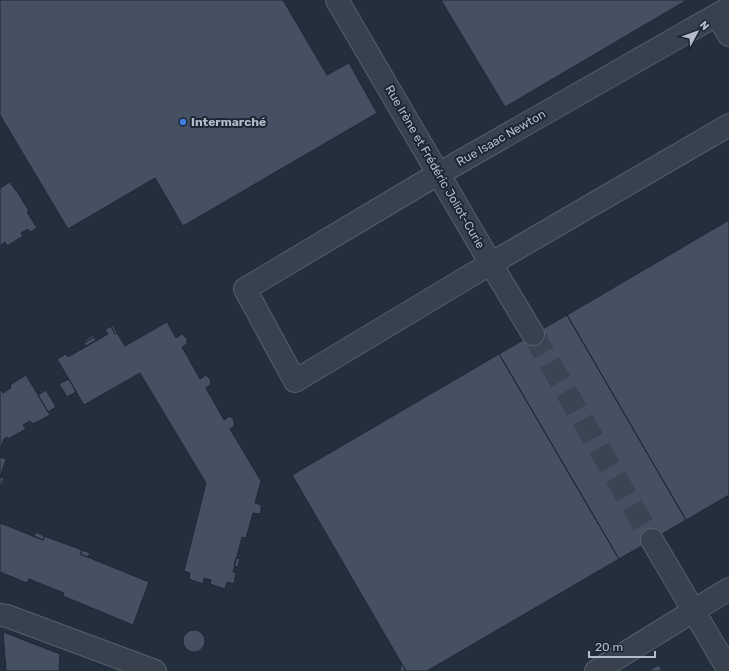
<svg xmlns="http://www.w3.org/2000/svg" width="729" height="671" viewBox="0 0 729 671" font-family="Rubik,sans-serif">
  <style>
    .building { fill: #455162; stroke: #1f2835 }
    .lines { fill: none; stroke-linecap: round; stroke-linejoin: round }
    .minor-tunnel { stroke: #3a4453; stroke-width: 22; stroke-dasharray: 22 11; stroke-linecap: butt }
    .minor-casing { stroke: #565f6c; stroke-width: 24 }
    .minor { stroke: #38414e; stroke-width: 22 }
    .shop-dot { fill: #3f7fe0; stroke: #1d2633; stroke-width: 1.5 }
    .labels { text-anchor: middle; stroke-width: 4; stroke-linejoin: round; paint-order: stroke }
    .poi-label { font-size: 12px; font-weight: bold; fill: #b4bcc9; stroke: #1d2633; text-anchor: start }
    .street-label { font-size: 12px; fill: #b4bcc9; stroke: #1d2633 }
  </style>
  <rect width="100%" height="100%" fill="#242f3e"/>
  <path class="building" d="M 0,0 L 283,0 L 327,75 L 349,63 L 377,113 L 183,226 L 155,178 L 68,229 L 0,115 Z
    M 441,0 L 687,0 L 505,107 Z
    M 10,182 L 15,190 L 16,190 L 29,211 L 27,212 L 37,228 L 30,232 L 28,229 L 21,233 L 23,236 L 7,246 L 5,242 L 0,246 L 0,188 Z
    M 729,220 L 729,495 L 686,520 L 567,315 Z
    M 567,315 L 686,520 L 619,559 L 499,354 Z
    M 167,322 L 176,338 L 182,334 L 187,339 L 187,344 L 182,347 L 200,379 L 206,375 L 210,379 L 211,384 L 206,388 L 224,420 L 230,416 L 234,420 L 234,427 L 230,429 L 261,481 L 255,503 L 261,505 L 261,511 L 260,514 L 253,513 L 246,538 L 242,537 L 233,572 L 236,573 L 234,584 L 227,582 L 225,589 L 210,584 L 211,580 L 204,578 L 203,584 L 189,579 L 190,573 L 184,571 L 206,483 L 140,373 L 84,405 L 57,359 L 66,354 L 68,357 L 108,334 L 105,330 L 111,326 L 115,334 L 117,333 L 125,346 Z
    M 113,325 L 117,333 L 115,334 L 111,326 Z
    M 93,335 L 94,337 L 84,343 L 84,341 Z
    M 94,337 L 96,340 L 86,346 L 84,343 Z
    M 499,354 L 619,559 L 427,671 L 406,671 L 292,475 Z
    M 26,375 L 50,415 L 33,424 L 30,421 L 23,425 L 26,429 L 8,439 L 7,437 L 4,439 L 0,450 L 0,391 L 1,390 L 3,393 L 11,388 L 10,385 Z
    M 69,379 L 76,392 L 67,397 L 59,384 Z
    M 46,390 L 56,407 L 48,412 L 38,395 Z
    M 0,457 L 6,459 L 0,477 L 4,478 L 0,488 Z
    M 0,523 L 43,540 L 44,536 L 82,550 L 80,554 L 149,582 L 133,625 L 63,596 L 64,593 L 29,579 L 27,583 L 0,572 Z
    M 36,532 L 44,536 L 43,540 L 34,536 Z
    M 82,550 L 90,553 L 88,557 L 80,554 Z
    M 236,558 L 240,559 L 238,567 L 234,566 Z
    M183 641a11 11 0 1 1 22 0a11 11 0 1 1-22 0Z
    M 3,632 L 60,654 L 59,671 L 6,671 Z
    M 401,663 L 406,671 L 400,671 Z
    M 659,665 L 662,671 L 651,671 L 650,670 Z"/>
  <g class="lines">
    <path class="minor-tunnel" d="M 533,334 L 652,540"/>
    <defs>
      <path id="minor" d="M 337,0 L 491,264 L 533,334
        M 729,8 L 421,184 L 245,289 L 295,381 L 473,274 L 729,125
        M 717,15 L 729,35
        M 652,540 L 729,671
        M 0,615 L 7,616 L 155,671
        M 596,671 L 729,589"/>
    </defs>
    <use href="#minor" class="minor-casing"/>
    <use href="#minor" class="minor"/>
  </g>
  <circle class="shop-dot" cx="183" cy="122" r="4"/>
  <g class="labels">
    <g class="poi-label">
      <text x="191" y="126">Intermarché</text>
    </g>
    <g class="street-label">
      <text transform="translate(501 138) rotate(-30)" y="4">Rue Isaac Newton</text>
      <text transform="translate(435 167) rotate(60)" y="4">Rue Irène et Frédéric Joliot-Curie</text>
    </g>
  </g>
  <g transform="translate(697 32) rotate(49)" stroke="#1d2633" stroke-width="3" paint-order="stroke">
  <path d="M0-3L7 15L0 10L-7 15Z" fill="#b4bcc9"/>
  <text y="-6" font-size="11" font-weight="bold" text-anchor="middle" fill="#b4bcc9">N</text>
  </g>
  <path d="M589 651v6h66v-6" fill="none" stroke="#b4bcc9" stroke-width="2"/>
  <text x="595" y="651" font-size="12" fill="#b4bcc9" stroke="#1d2633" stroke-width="3" paint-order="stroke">20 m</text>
</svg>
